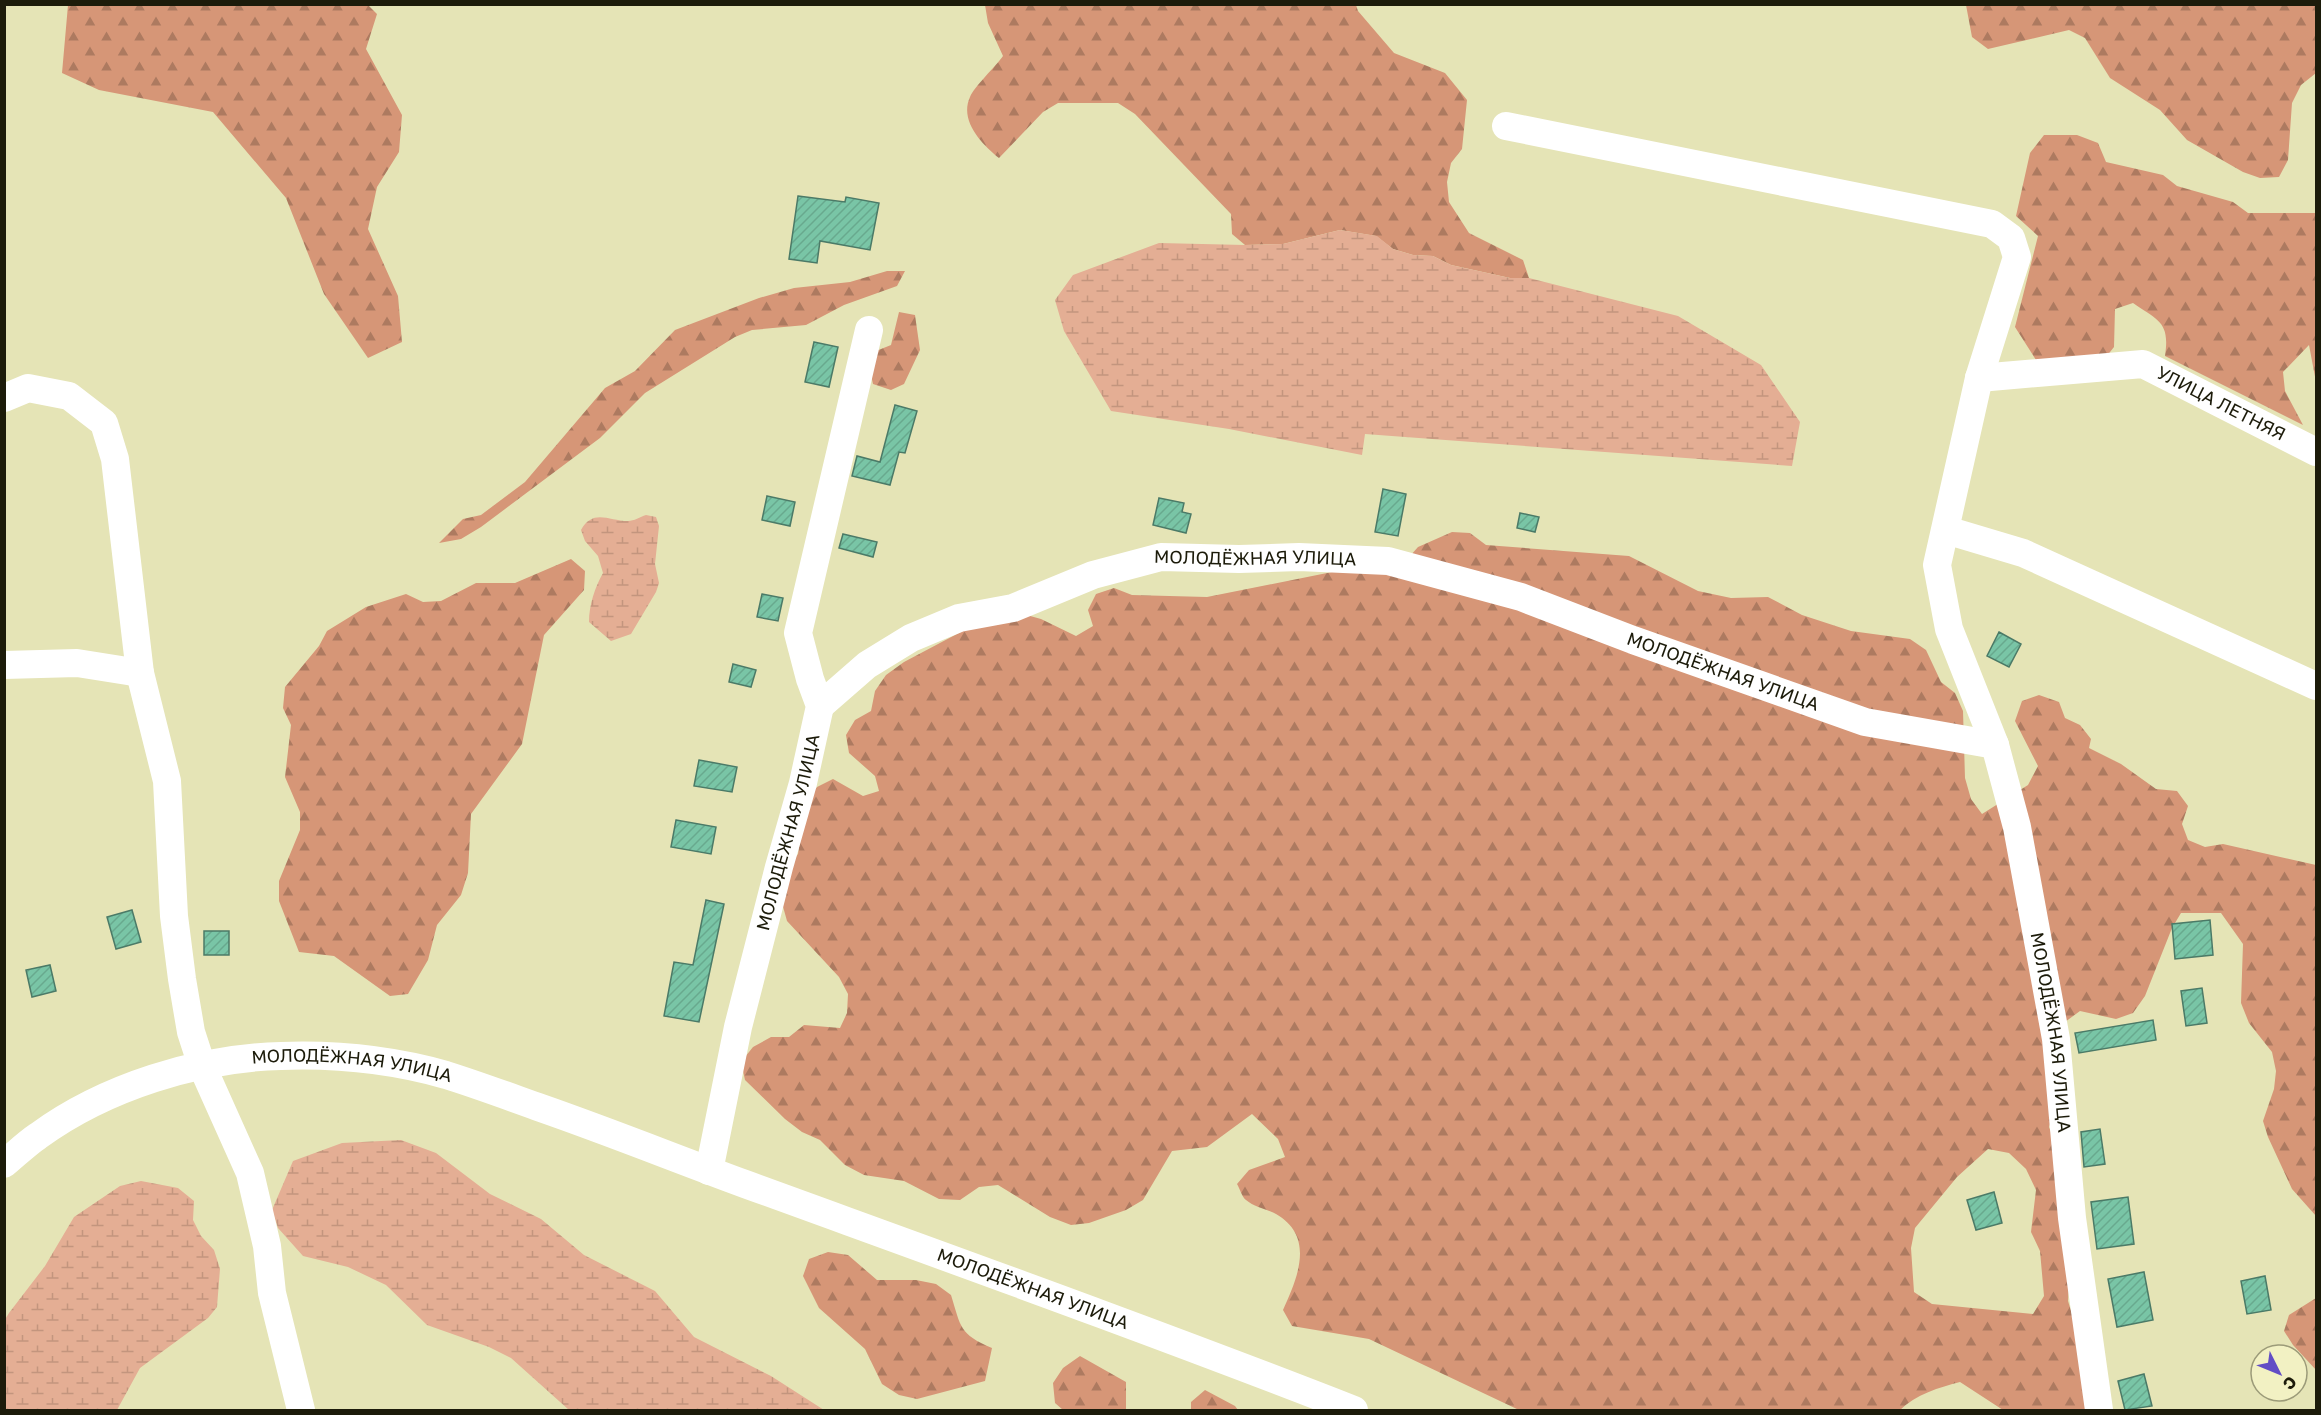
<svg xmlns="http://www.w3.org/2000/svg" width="2321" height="1415" viewBox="0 0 2321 1415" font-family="'Golos Text',sans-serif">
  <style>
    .forest { fill: url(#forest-firs); fill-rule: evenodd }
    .wetland { fill: url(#wetland-marsh) }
    .building { fill: url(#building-hatch); stroke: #4b7a67; stroke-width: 1.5 }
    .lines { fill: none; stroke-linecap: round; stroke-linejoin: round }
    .minor { stroke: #fff; stroke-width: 28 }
    .labels { text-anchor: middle; stroke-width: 4.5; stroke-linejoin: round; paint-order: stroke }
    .street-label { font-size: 18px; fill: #1c1b0a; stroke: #f2f1c3 }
  </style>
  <defs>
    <pattern id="forest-firs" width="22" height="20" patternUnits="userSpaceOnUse" patternTransform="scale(1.5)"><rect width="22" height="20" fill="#d69677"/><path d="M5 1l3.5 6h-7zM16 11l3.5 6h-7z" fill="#ad7a60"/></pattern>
    <pattern id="wetland-marsh" width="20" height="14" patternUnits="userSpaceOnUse" patternTransform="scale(1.5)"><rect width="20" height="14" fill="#e4ae94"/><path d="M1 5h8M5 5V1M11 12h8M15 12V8" fill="none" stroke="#c3957e"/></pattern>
    <pattern id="building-hatch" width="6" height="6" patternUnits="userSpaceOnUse" patternTransform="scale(1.5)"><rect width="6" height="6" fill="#79c5a6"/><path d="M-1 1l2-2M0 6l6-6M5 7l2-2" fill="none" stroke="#68a98e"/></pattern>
  </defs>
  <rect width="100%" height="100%" fill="#e5e4b6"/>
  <path class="forest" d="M 68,5 L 367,4 L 377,14 L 366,49 L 402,115 L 399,152 L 377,187 L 368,229 L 398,296 L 402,342 L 368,358 L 324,294 L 286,198 L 213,112 L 99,90 L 62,73 Z
    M 985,5 L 1356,5 L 1358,11 L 1394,53 L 1445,73 L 1467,100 L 1462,149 L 1451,163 L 1447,182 L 1449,202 L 1469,233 L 1523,260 L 1529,278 L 1510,278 L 1451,265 L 1433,256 L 1413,255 L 1393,249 L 1376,236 L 1340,230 L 1283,244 L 1245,245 L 1232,234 L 1231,214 L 1135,114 L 1118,103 L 1058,103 L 1043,112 L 999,158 C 982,144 959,121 970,97 C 974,87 996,66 1003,56 L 988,23 Z
    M 1966,5 L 2316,5 L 2316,73 L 2301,85 L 2292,103 L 2288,160 L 2279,177 L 2260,178 L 2243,172 L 2187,140 L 2160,110 L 2110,78 L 2085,38 L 2069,30 L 1988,49 L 1972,37 Z
    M 2044,135 L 2077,135 L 2098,143 L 2106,162 L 2163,175 L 2177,186 L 2233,202 L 2248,213 L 2316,213 L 2316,382 L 2309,345 L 2283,372 L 2285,391 L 2303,425 L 2165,356 C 2170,322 2159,321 2133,303 L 2115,309 L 2114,347 L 2091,376 L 2036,360 L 2015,327 L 2038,236 L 2016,216 L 2030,153 Z
    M 887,271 L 905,271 L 897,286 L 844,305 L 806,325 L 752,330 L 735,337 L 645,393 L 600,438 L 481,527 L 461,539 L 439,543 L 463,519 L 481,515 L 525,482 L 605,388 L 635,371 L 675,330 L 759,298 L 794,288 L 850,282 Z
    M 899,312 L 915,315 L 920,350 L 904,384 L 891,390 L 873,384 L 869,366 L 876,351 L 891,345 Z
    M 1452,532 L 1470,533 L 1486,545 L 1629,556 L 1698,591 L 1731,598 L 1768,597 L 1802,615 L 1851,631 L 1910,639 L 1926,650 L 1941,682 L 1955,693 L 1963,711 L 1965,778 L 1971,799 L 1982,814 L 2028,785 L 2038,766 L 2015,721 L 2022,701 L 2039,695 L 2059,702 L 2065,718 L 2080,725 L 2091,739 L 2089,748 L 2121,764 L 2156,789 L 2177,791 L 2188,806 L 2182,824 L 2188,840 L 2205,847 L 2223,844 L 2316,865 L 2316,1216 L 2292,1189 L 2268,1137 L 2263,1121 L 2274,1089 L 2276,1071 L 2272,1052 L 2249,1023 L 2241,1003 L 2243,944 L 2221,913 L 2181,913 L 2172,928 L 2145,996 L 2133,1013 L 2116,1019 L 2080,1011 L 2065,1022 L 2062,1087 L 2049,1127 L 2063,1163 L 2070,1261 L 2068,1301 L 2080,1340 L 2095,1410 L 2003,1410 L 1960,1382 C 1940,1387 1915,1395 1900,1410 L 1519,1410 L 1369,1339 L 1292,1326 L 1283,1310 C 1297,1279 1316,1237 1276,1214 C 1267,1209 1254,1207 1246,1200 C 1242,1197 1240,1189 1237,1184 L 1249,1170 L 1285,1157 L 1278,1139 L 1252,1114 L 1207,1147 L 1172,1151 L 1143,1200 L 1126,1210 L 1089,1223 L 1071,1225 L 1050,1217 L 998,1185 L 979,1187 L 960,1200 L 939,1199 L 904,1181 L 864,1175 L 845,1165 L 820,1140 L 802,1132 L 785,1119 L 745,1080 L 741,1062 L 753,1047 L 771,1037 L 789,1037 L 804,1025 L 840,1028 L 847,1013 L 848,994 L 839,977 L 787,921 L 782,903 L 788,868 L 798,854 L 806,801 L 817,787 L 833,779 L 863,796 L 879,791 L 875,776 L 849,753 L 846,735 L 855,720 L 871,711 L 875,691 L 886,675 L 904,662 L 991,616 L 1023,614 L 1041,619 L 1076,636 L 1093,626 L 1088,610 L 1096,594 L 1114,588 L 1132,595 L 1207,597 L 1337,571 L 1394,574 L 1418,547 ZM 1988,1149 L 2009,1153 L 2026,1169 L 2036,1190 L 2031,1232 L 2040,1251 L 2044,1296 L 2033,1314 L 1932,1304 L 1914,1292 L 1911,1248 L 1915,1228 L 1957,1177 Z
    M 571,559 L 585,571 L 584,590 L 544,635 L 522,744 L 471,814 L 468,873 L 461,895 L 437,925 L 428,960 L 408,994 L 390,996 L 334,956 L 299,952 L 279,901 L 279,881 L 300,830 L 300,812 L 285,777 L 291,725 L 283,708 L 285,687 L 319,646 L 327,631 L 366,607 L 406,594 L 423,602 L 441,601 L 476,583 L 515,583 Z
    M 828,1252 L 848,1255 L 877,1280 L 916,1280 L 936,1284 L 951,1295 C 961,1327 959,1334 992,1348 L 985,1381 L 917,1399 L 899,1395 L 882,1384 L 865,1349 L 819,1308 L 803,1276 L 809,1259 Z
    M 2316,1298 L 2316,1370 L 2293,1345 L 2284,1331 L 2289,1315 Z
    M 1080,1356 L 1126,1382 L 1126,1410 L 1063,1410 L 1055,1403 L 1053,1383 L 1063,1368 Z
    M 1205,1390 L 1235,1406 L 1238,1410 L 1191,1410 L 1191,1402 Z"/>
  <path class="wetland" d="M 1340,230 L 1377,236 L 1393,249 L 1413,255 L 1433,256 L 1451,265 L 1510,278 L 1529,278 L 1678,316 L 1761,365 L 1800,422 L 1792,466 L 1365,434 L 1362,455 L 1229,429 L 1111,411 L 1064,331 L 1055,300 L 1073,275 L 1159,243 L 1245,245 L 1283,244 Z
    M 646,515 L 656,517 L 659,526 L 655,564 L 659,583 L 656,592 L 631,634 L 611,641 L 589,622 C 589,605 595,587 603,573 L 598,556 L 585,541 L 581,530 C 593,508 609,521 628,521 C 634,521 640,517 646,515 Z
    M 401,1140 L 436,1153 L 490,1194 L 541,1219 L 584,1255 L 655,1291 L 694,1337 L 771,1376 L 824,1410 L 569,1410 L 511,1358 L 489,1347 L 427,1325 L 386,1285 L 348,1267 L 303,1256 L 278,1228 L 272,1210 L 293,1161 L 342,1143 Z
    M 141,1181 L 178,1188 L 194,1201 L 193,1220 L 201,1236 L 214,1250 L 220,1269 L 217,1307 L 208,1318 L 140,1368 L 117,1410 L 5,1410 L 4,1321 L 9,1313 L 45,1266 L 74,1217 L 120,1186 Z"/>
  <path class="building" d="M 798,196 L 845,202 L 846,197 L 879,203 L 870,250 L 820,241 L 817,263 L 789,259 Z
    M 814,342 L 838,347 L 829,387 L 805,382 Z
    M 895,405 L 917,411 L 905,453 L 899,452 L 890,485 L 852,476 L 857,456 L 880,462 Z
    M 1383,489 L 1406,494 L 1398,536 L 1375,532 Z
    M 767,496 L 795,502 L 790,526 L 762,520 Z
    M 1159,498 L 1184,503 L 1182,512 L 1191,514 L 1186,533 L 1153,525 Z
    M 1520,513 L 1539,517 L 1535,532 L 1517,528 Z
    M 843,534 L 877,542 L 873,557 L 839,548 Z
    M 762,594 L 783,598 L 778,621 L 757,617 Z
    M 1999,632 L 2021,644 L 2009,667 L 1987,656 Z
    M 733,664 L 756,670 L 751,687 L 729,682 Z
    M 699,760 L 737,767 L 732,792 L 694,786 Z
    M 676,820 L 716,827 L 711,854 L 671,847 Z
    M 706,900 L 724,904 L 699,1022 L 664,1016 L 674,962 L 693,965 Z
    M 132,910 L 141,942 L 116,949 L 107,917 Z
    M 2210,920 L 2213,955 L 2175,959 L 2172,924 Z
    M 204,931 L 229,931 L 229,955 L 204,955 Z
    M 50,965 L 56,991 L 32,997 L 26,970 Z
    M 2202,988 L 2207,1023 L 2186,1026 L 2181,991 Z
    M 2153,1020 L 2156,1040 L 2079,1053 L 2075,1033 Z
    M 2100,1129 L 2105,1164 L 2084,1167 L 2081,1132 Z
    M 1994,1192 L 2002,1223 L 1976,1230 L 1967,1200 Z
    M 2128,1197 L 2134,1244 L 2097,1249 L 2091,1202 Z
    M 2144,1272 L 2153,1320 L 2117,1327 L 2108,1279 Z
    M 2265,1276 L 2271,1310 L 2247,1314 L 2241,1281 Z
    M 2144,1374 L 2152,1406 L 2125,1410 L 2118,1381 Z"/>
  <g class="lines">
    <g class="minor">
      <path d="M 1506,126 L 1992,224 L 2011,238 L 2017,257 L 1979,378 L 1937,565 L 1949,629 L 1995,745"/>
      <path id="s1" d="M 1979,378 L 2143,364 L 2316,452"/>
      <path d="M 4,398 L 28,388 L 69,396 L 104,423 L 115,459 L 140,673 L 167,781 L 174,916 L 182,979 L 191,1032 L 202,1066 L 250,1173 L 267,1246 L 272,1293 L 301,1410"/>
      <path d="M 1946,530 L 2023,553 L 2316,686"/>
      <path d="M 4,665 L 77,663 L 140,673"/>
      <path id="s2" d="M 820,706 L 867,665 L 911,638 L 959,618 L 1013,608 L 1093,575 L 1161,557 L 1239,559 L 1299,557 L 1388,561 L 1521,597 L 1633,640 L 1865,722 L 1995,745 L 2017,827 L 2056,1039 L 2072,1218 L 2099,1410"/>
      <path id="s3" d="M 4,1164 C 15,1155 26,1144 38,1136 C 105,1087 198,1058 281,1056 C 336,1054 393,1060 446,1075 C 478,1085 510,1097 541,1108 C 610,1132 677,1159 745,1184 C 948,1258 1152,1331 1354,1410"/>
      <path id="s4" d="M 709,1171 L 738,1027 L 779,867 L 803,783 L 820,706 L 810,679 L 798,633 L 869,330"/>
    </g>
  </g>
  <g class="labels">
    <g class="street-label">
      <text dy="6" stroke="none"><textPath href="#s1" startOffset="252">УЛИЦА ЛЕТНЯЯ</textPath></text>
      <text dy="6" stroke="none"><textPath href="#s2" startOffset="472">МОЛОДЁЖНАЯ УЛИЦА</textPath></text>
      <text dy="6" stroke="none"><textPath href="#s2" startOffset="958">МОЛОДЁЖНАЯ УЛИЦА</textPath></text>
      <text dy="6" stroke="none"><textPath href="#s4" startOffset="348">МОЛОДЁЖНАЯ УЛИЦА</textPath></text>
      <text dy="6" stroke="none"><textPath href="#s2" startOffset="1534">МОЛОДЁЖНАЯ УЛИЦА</textPath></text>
      <text dy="6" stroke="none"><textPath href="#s3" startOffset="375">МОЛОДЁЖНАЯ УЛИЦА</textPath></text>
      <text dy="6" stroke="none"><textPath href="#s3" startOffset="1095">МОЛОДЁЖНАЯ УЛИЦА</textPath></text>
    </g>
  </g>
  <rect width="2321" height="1415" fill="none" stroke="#1c1b0a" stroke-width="12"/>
  <g transform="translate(2279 1373) rotate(133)"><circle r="28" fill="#f2f1c3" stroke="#9c9b79" stroke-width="1.5"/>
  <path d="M0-4.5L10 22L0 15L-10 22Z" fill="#624dc5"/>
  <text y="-9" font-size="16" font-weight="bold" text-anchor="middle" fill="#1c1b0a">С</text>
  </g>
</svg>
